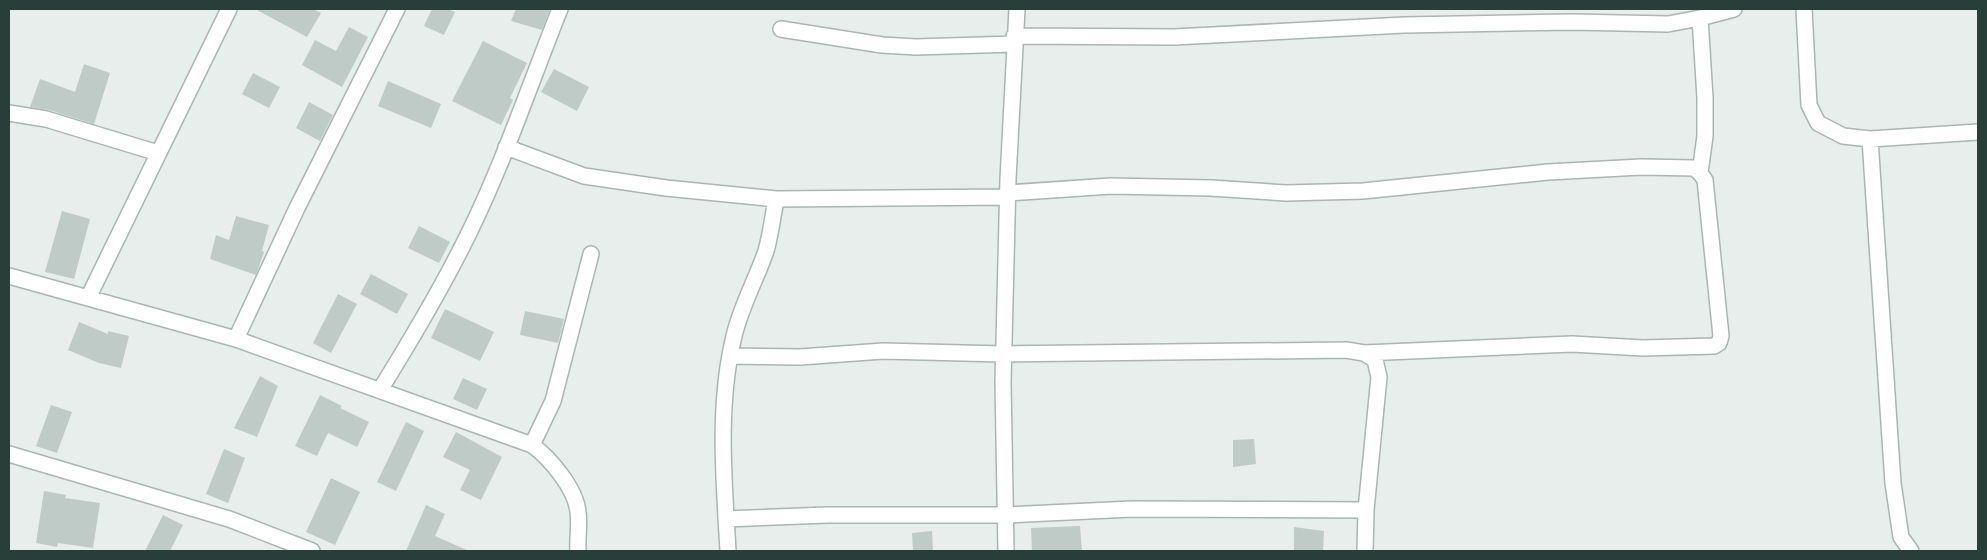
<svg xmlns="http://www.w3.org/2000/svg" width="1987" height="560" viewBox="0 0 1987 560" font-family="Montserrat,sans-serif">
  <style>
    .building { fill: #bfcbc7 }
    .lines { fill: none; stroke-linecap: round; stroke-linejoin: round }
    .minor-casing { stroke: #aab6b2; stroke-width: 18 }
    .minor { stroke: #fff; stroke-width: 15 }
  </style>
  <rect width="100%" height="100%" fill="#e7eeeb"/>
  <path class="building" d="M 255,9 L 313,9 L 321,13 L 307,37 Z
    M 432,9 L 448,9 L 455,12 L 444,35 L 424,26 Z
    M 516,9 L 550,9 L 542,30 L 511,21 Z
    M 349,27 L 368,37 L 342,87 L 302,65 L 315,40 L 336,51 Z
    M 483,41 L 527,63 L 510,98 L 513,100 L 501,125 L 452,101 Z
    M 84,64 L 110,73 L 94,124 L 49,110 L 30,107 L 40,79 L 75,92 Z
    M 554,69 L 589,87 L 577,111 L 541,92 Z
    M 253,73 L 280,87 L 269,108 L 242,94 Z
    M 388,81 L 441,104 L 431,128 L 378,106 Z
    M 309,102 L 333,115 L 320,141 L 296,128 Z
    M 62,211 L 90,219 L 74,279 L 45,272 Z
    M 236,216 L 269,225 L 262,251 L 264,252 L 256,275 L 210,259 L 216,235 L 229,240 Z
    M 419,226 L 450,242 L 439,263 L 408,248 Z
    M 371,274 L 408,294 L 397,314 L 360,294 Z
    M 338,294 L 357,304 L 331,353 L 313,343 Z
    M 445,309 L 494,332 L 480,361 L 431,338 Z
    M 525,311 L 564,319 L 558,343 L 520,335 Z
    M 79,322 L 108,334 L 108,331 L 129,336 L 121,368 L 99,363 L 68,350 Z
    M 260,376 L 278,386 L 257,437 L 234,428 Z
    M 463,378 L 487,389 L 477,410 L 453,399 Z
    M 320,395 L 342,406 L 340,408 L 369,422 L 357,447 L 328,433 L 317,456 L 295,446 Z
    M 51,405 L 72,412 L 57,453 L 36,446 Z
    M 406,422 L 424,431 L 396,491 L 377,482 Z
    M 456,432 L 502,457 L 481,500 L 460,490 L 470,470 L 443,457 Z
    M 1254,439 L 1256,464 L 1233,467 L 1233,440 Z
    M 224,449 L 245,458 L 228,503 L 206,494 Z
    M 331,478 L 360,492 L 335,545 L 306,532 Z
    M 44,491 L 66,495 L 65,498 L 100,503 L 93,548 L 58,543 L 57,547 L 36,543 Z
    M 426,505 L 445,514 L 435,536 L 469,551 L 406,551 Z
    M 163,515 L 183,525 L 170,551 L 145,551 Z
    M 1080,526 L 1082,551 L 1032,551 L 1031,528 Z
    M 1294,527 L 1324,531 L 1323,551 L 1294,551 Z
    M 932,531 L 933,551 L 913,551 L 912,533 Z"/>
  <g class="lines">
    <defs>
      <path id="minor" d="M 1804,9 L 1809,105 L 1818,123 L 1843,136 L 1870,139 L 1978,132
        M 1700,18 L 1705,98 L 1705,136 L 1700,173
        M 781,29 L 882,45 L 916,47 L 1014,44
        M 1014,36 L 1174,37 L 1404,25 L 1572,22 L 1668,24 L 1700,18 L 1734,9
        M 9,113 L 46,119 L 158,153
        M 1870,139 L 1893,483 L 1901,537 L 1911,551
        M 506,147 L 584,176 L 666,188 L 776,199 L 1007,197
        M 1007,193 L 1111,186 L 1211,188 L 1286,193 L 1363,191 L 1548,172 L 1641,167 L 1694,168 L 1700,173 L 1705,180 L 1721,336 L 1719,343 L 1714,346 L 1643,348 L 1572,344 L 1364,353
        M 9,276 L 236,339 L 532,445 C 550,458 576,489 578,512 C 580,525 577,538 578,551
        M 88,298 L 229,9
        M 236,339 L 297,208 L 397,9
        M 730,356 L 800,357 L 883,351 L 1003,354 L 1346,350 L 1364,353 L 1375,360 L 1379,377 L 1366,510 L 1365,551
        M 380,390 C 411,340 442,288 468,235 C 504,162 530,84 560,9
        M 532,445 L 553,401 L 591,254
        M 9,454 L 229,519 L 312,551
        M 726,519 L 827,515 L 1005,515 L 1132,509 L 1366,510
        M 728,551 C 724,480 717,406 734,336 C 741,306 756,280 766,251 C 771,233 773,216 776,199
        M 1006,551 L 1003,382 L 1008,179 L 1017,9"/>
    </defs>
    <use href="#minor" class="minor-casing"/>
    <use href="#minor" class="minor"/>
  </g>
  <rect width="1987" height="560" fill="none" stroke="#283e38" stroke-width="20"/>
</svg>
